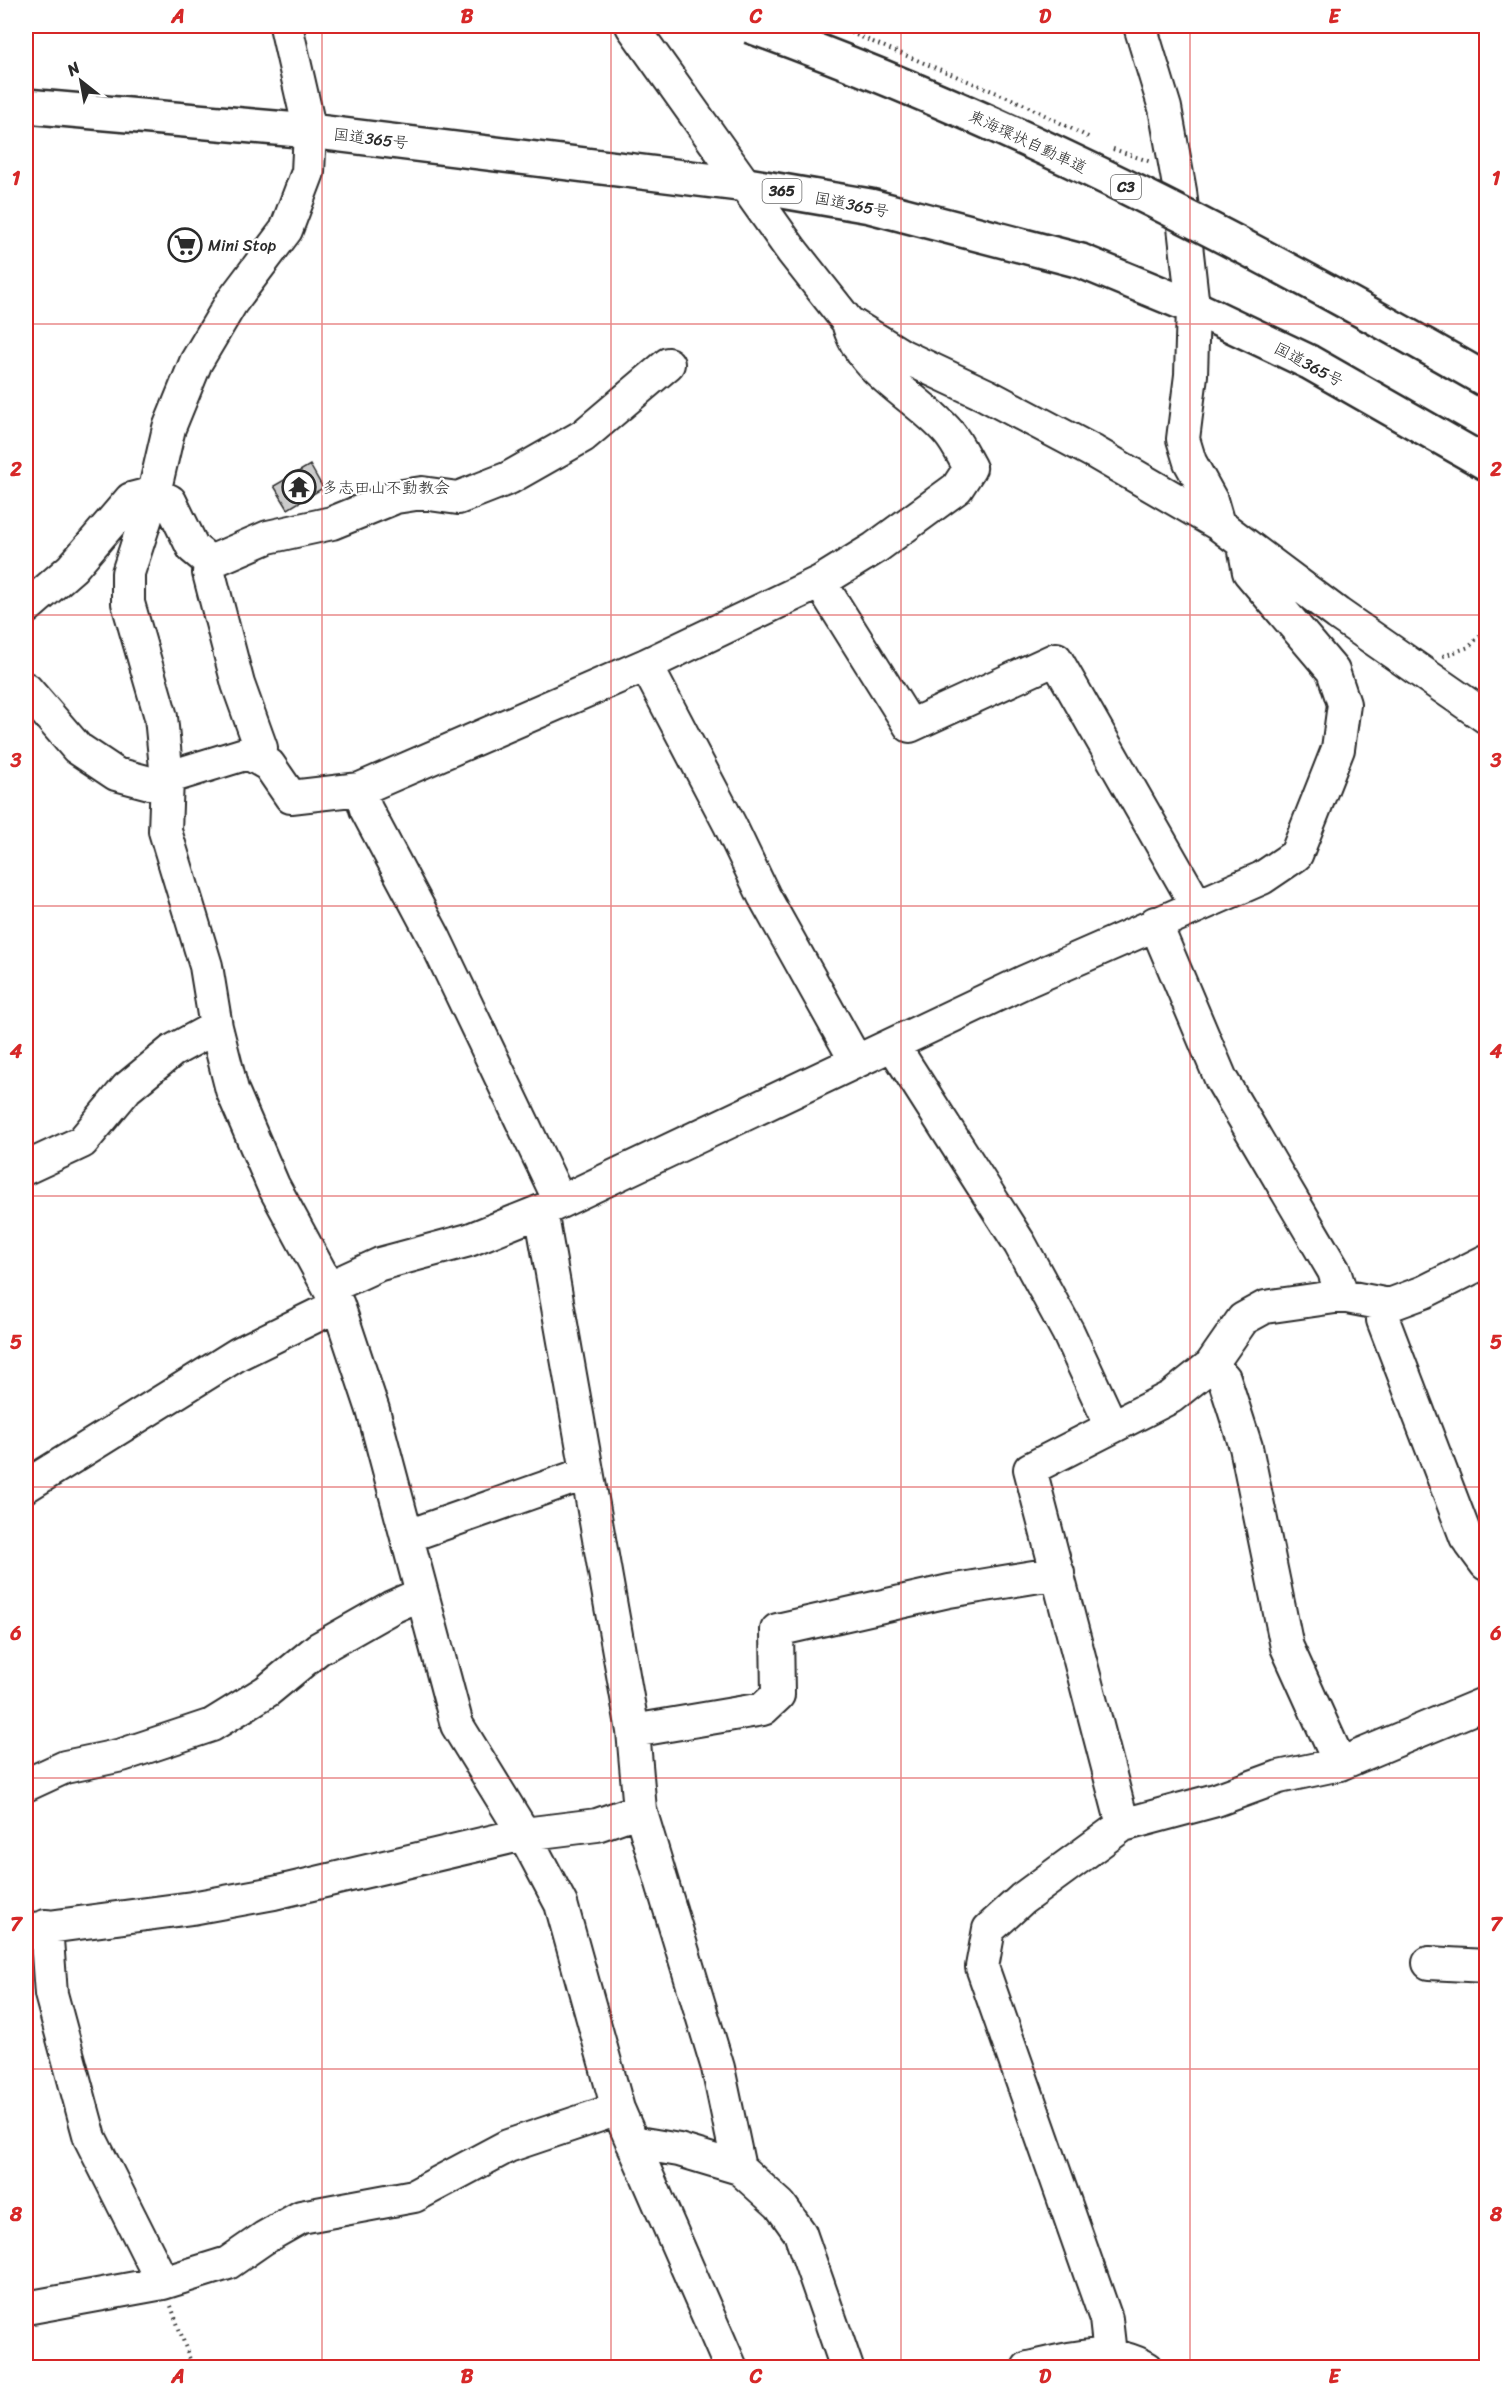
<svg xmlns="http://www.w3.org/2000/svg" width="1512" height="2393" viewBox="0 0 1512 2393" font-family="Sriracha,'Klee One',sans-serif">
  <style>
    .building { fill: #cbcbcb; stroke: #2b2b2b; stroke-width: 1.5 }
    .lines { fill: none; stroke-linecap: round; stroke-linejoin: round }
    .minor-casing { stroke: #2b2b2b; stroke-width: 36 }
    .highway-casing { stroke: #2b2b2b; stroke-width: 38 }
    .path { stroke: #2b2b2b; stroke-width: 4; stroke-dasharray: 1.5 4.5; stroke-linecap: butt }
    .minor { stroke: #fff; stroke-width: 32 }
    .highway { stroke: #fff; stroke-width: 33 }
    .highway-bridge-casing { stroke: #2b2b2b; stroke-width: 38; stroke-linecap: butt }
    .highway-bridge { stroke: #fff; stroke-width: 33 }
    .grid { fill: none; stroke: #d62828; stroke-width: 1.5; stroke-opacity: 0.55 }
    .labels { text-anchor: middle; stroke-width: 4.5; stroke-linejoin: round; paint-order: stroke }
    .shield { fill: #fff; stroke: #6b6b6b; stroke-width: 1.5 }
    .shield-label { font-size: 15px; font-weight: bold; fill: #2b2b2b }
    .street-label { font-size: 16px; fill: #2b2b2b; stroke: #fff }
    .poi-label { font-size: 16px; fill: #2b2b2b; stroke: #fff; text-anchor: start }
    .neatline { fill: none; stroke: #d62828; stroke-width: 2 }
    .grid-label { font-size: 20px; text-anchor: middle; font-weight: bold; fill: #d62828 }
  </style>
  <rect width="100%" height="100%" fill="#fff"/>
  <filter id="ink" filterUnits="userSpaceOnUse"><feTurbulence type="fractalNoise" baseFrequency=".0167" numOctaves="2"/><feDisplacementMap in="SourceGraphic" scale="12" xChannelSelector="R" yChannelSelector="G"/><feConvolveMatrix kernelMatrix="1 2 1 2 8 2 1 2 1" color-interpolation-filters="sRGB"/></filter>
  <g filter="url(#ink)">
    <path class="building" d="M 310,465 L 323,488 L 288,509 L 274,486 Z"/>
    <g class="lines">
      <defs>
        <path id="minor" d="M 286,26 L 310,131 L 308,172 L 286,230 L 231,303 L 196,362 L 169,428 L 154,493 L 128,573 L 128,603 L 161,717 L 167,778 L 165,831 L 206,966 L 216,1027 L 232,1090 L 273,1185 L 338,1305 L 373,1410 L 457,1725 L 524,1834 L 561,1904 L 618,2109 L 731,2368
          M 632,26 L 792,251 L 848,322 L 903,356 L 986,395 L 1094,452 L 1218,524 L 1338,614 L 1486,717
          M 1140,26 L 1165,108 L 1180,191 L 1193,307 L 1191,375 L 1183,439 L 1190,462 L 1211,500 L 1218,524
          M 820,582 L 910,726 L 1056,659 L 1197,906
          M 26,608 L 72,568 L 131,499 L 154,493 L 170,501 L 193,548 L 210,562
          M 646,665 L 730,825 L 764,896 L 856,1061
          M 26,689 L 77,748 L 116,774 L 150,783 L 248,753 L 269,765 L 291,797 L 360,789 L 646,665 L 820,582 L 875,548 L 957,488 L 970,468 C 963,456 957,442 948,432 C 916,395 860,372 848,322
          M 257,758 L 261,748 L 238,684 L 209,573 L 210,562 L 268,537 L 332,523 L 396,497 L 422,493 L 458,498 L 509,478 L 583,436 L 668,364
          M 360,789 L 366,809 L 434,937 L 560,1201
          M 1155,923 L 1221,1079 L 1334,1271 L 1342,1296
          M 893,1045 L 1020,1244 L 1068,1332 L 1112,1427
          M 26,1168 L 82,1142 L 127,1088 L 172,1051 L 216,1027
          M 541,1211 L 633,1731 L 640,1810 L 718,2068 L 739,2168 L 780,2205 L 800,2233 L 847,2368
          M 1486,1261 L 1424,1292 L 1389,1305 L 1342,1296 L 1265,1307 L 1243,1319 L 1211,1365 L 1171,1397 L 1030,1469 L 1123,1825 L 1216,1800 L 1279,1777 L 1340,1764 L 1486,1703
          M 330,1287 L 380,1264 L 469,1240 L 541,1211 L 1024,982 L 1262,878 L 1296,855 L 1338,749 L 1344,704 L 1333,671 L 1249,572 L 1244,546
          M 1389,1305 L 1383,1320 L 1466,1537 L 1486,1564
          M 1211,1365 L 1224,1378 L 1246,1447 L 1287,1647 L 1340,1764
          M 26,1486 L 238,1354 L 338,1305
          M 408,1536 L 587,1473
          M 633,1731 L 763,1709 L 778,1695 L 777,1630 L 949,1591 L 1058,1573
          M 26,1785 L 65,1767 L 122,1755 L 212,1725 L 267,1691 L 318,1649 L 392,1607 L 421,1594
          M 46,1926 L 51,1994 L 90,2138 L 163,2283
          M 26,1930 L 192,1908 L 274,1893 L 524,1834 L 597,1825 L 640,1810
          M 1429,1963 L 1486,1966
          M 632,2142 L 679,2150 L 739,2168
          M 26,2308 L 163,2283 L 228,2263 L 264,2238 L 301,2217 L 414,2196 L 508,2146 L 618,2109
          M 1110,2354 L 1106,2319 L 982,1967 L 989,1929 L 1022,1899 L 1123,1825
          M 1028,2368 C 1071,2359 1107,2345 1147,2368"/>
        <path id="highway" d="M 26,106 L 310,131 L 747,185 L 870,206 L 1081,261 L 1193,307 L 1309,362 L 1486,463"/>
      </defs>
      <use href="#minor" class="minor-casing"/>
      <use href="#highway" class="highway-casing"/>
      <path class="path" d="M 834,26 L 1019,102 L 1090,138
        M 1113,149 L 1151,162
        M 1443,656 L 1469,647 L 1486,629
        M 171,2306 L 193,2368"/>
      <use href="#minor" class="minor"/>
      <use href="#highway" class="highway"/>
      <defs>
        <path id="highway-bridge" d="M 750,26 C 1007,118 1250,245 1486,380"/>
      </defs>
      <use href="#highway-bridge" class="highway-bridge-casing"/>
      <use href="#highway-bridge" class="highway-bridge"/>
    </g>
  </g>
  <path class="grid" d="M 322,26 L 322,2368M 611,26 L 611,2368M 901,26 L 901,2368M 1190,26 L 1190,2368M 26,324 L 1486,324M 26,615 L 1486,615M 26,906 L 1486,906M 26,1196 L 1486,1196M 26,1487 L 1486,1487M 26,1778 L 1486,1778M 26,2069 L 1486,2069"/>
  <defs>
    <symbol id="supermarket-ring" viewBox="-11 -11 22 22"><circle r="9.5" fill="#fff" stroke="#2b2b2b" stroke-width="1.5"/><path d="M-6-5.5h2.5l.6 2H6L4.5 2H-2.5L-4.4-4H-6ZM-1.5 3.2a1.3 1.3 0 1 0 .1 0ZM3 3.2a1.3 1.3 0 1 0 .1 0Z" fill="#2b2b2b"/></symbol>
    <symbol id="temple-ring" viewBox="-11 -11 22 22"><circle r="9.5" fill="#fff" stroke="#2b2b2b" stroke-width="1.5"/><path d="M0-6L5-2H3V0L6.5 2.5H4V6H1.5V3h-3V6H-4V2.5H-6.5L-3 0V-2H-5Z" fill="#2b2b2b"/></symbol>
  </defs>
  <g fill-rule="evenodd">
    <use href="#supermarket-ring" x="166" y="226" width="38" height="38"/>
    <use href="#temple-ring" x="280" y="468" width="38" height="38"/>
  </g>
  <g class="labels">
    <g class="shield">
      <rect x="1111" y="175" width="30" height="24" rx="4.5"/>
      <rect x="762.5" y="179" width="39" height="24" rx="4.5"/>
    </g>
    <g class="shield-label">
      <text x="1126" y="192">C3</text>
      <text x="782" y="196">365</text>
    </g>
    <g class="street-label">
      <text transform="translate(371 138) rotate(7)" y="6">国道365号</text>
      <text transform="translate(1028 141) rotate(25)" y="6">東海環状自動車道</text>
      <text transform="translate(852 204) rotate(11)" y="6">国道365号</text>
      <text transform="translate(1309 364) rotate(28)" y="6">国道365号</text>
    </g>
    <g class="poi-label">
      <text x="208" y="251">Mini Stop</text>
      <text x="322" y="493">多志田山不動教会</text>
    </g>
  </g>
  <rect width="1512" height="2393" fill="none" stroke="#fff" stroke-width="66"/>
  <g transform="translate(81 81) rotate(329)" stroke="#ffffff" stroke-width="4.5" paint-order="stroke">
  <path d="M0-4.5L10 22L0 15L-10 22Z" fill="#2b2b2b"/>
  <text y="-9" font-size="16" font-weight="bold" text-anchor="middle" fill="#2b2b2b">N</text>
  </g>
  <rect x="33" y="33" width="1446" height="2327" class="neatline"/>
  <g class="grid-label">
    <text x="178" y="23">A</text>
    <text x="467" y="23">B</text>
    <text x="756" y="23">C</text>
    <text x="1045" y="23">D</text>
    <text x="1334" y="23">E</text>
    <text x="16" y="185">1</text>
    <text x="1496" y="185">1</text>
    <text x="16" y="476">2</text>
    <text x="1496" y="476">2</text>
    <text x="16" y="767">3</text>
    <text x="1496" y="767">3</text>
    <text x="16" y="1058">4</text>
    <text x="1496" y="1058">4</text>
    <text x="16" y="1349">5</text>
    <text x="1496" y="1349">5</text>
    <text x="16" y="1640">6</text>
    <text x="1496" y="1640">6</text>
    <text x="16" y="1931">7</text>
    <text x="1496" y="1931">7</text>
    <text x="16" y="2221">8</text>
    <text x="1496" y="2221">8</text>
    <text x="178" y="2383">A</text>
    <text x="467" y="2383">B</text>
    <text x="756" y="2383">C</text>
    <text x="1045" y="2383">D</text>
    <text x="1334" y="2383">E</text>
  </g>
</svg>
